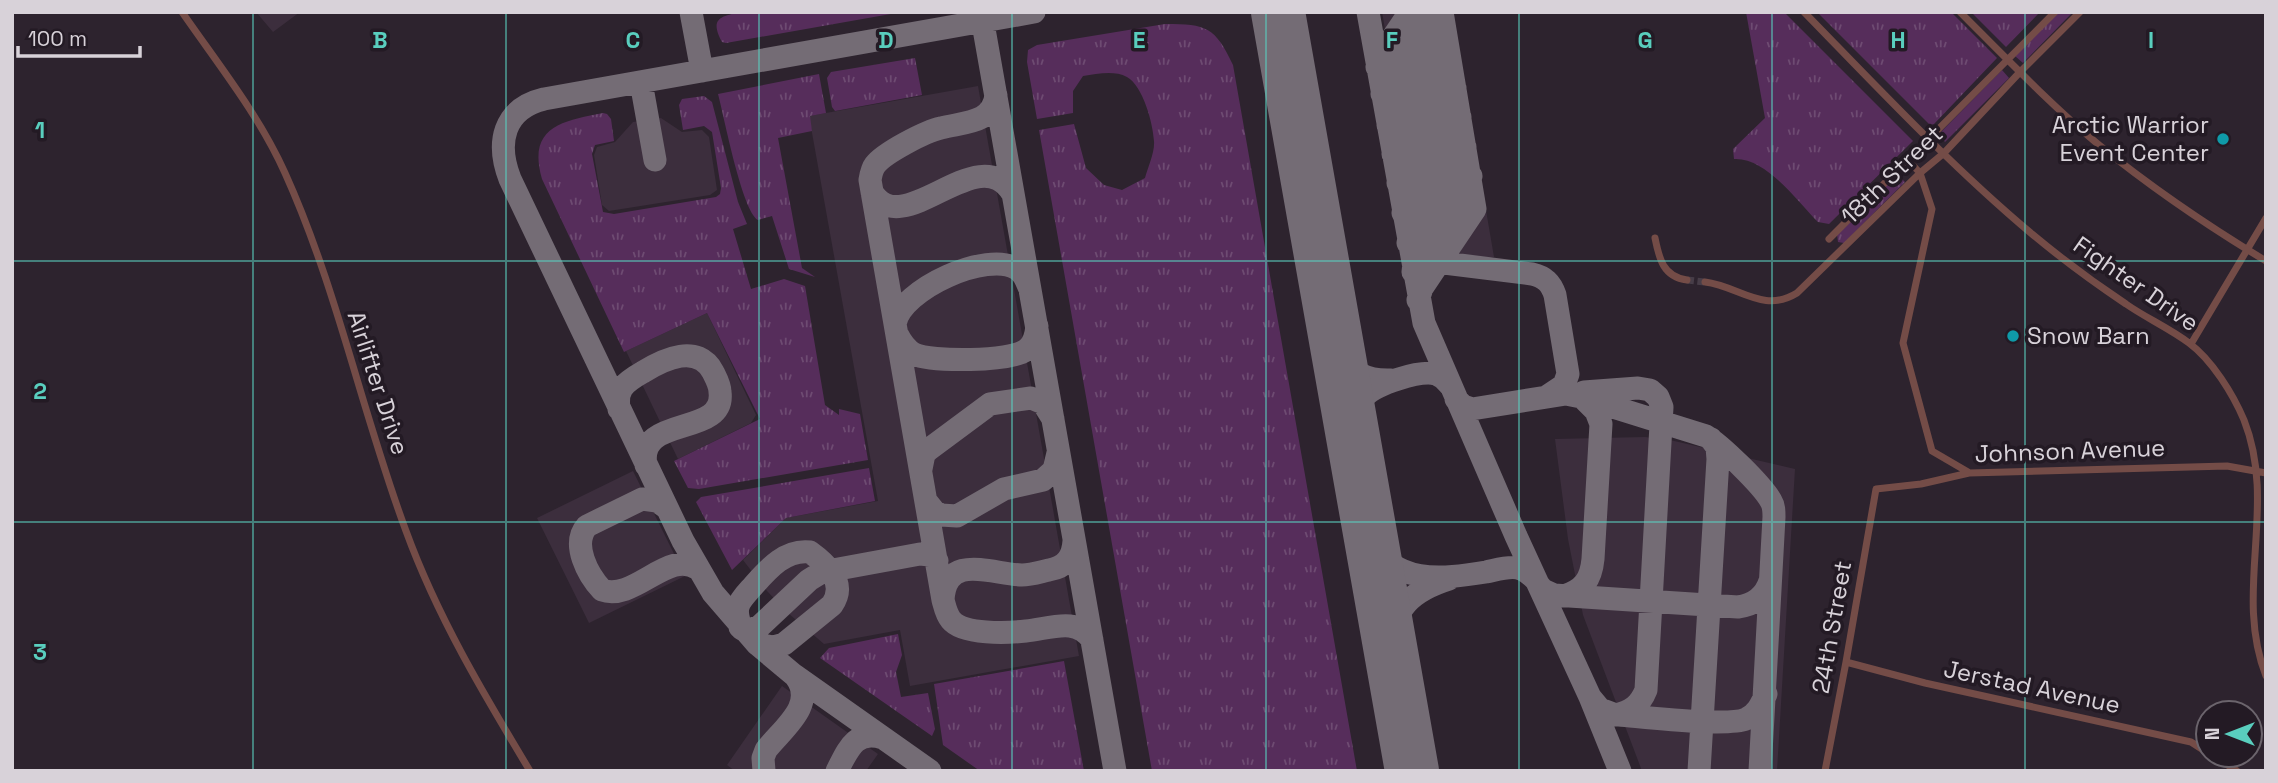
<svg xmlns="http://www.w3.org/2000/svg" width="2278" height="783" viewBox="0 0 2278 783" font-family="'Space Grotesk',sans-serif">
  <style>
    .built { fill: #3c2e3d }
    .grass { fill: url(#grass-tufts) }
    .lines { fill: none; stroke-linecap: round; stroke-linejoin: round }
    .taxiway { stroke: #746c75; stroke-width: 23 }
    .runway { stroke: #746c75; stroke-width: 54 }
    .street-tunnel { stroke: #473d48; stroke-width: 7; stroke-dasharray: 7 3.5; stroke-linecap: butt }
    .street { stroke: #744c47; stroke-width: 7 }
    .grid { fill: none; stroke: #59cebe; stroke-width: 2; stroke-opacity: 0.55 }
    .culture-dot { fill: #0f9aa8; stroke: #231a24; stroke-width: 2.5 }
    .labels { text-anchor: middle; stroke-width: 7; stroke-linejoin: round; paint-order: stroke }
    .poi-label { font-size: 24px; fill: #d8d2d9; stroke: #231a24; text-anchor: end }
    .street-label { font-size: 24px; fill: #d8d2d9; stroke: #231a24 }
    .grid-label { font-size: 23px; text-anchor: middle; font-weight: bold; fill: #59cebe; stroke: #231a24; stroke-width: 7; stroke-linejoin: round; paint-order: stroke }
  </style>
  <defs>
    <pattern id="grass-tufts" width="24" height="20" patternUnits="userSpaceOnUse" patternTransform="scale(1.75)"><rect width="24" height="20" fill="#562d5b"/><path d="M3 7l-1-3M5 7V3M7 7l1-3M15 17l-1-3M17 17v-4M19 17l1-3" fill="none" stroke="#6e4b72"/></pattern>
  </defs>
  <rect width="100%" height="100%" fill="#2d232e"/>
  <path class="built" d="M 256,12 L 300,12 L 273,32 Z
    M 1382,12 L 1452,12 L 1494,257 L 1427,269 Z
    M 978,86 L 1079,656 L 910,686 L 900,630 L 824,644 L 788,613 L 767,591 L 743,560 L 786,518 L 878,501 L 809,116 Z
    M 661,118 L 682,132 L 702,130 L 709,137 L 717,190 L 710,195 L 609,211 L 602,205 L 594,155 L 597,147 L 615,142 L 633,122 Z
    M 707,313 L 756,415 L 751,423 L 678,459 L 626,351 Z
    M 1645,437 L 1670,440 L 1795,469 L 1777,771 L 1642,771 L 1583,615 L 1568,539 L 1555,439 Z
    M 633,471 L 685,576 L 589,623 L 537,518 Z
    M 782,686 L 878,754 L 866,771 L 735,771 L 727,765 Z"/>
  <path class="grass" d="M 742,12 L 902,12 L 726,43 L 722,42 C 709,18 721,16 742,12 Z
    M 1746,12 L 1784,12 L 1913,141 L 1829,224 L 1818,222 C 1797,201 1766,157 1734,159 L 1733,149 L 1765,118 Z
    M 1817,12 L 1951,12 L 1997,58 L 1934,124 L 1930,125 Z
    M 1971,12 L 2040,12 L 2006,47 Z
    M 2059,12 L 2073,12 L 2023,63 L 2015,56 Z
    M 1165,24 C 1207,24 1215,27 1233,65 L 1357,771 L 1152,771 L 1039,130 L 1074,124 L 1086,168 L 1104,185 L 1122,190 L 1145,178 C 1148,167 1155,152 1154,141 C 1153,123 1143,86 1127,77 C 1114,70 1097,74 1083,76 L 1073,91 L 1073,113 L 1037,119 L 1027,62 L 1028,50 L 1037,45 Z
    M 915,58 L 922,95 L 835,111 L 832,107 L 827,78 L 831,72 Z
    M 2002,70 L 2009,78 L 1945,142 L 1939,134 Z
    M 819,74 L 826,113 L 810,116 L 812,131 L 778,138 L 802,268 L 815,277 L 789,269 L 772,216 L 758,220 C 742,211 724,116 718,94 Z
    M 704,96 L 712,102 L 738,202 L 747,224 L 733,229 L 751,289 L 784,279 L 805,286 L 825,405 L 839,415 L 839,409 L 860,414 L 868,460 L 699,489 L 688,488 L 674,461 L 760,419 L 707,313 L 624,352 L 542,179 C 527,127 562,121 603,113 L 607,114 L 611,119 L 614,141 L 595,145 L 592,154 L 603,212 L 614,214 L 716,197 L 720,194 L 721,188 L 712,132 L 704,126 L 683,130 L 679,105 L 682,99 Z
    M 1897,174 L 1905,182 L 1844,243 L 1838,242 L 1837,234 Z
    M 869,468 L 875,501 L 786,518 L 732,570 L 696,502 L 701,497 Z
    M 898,634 L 902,655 L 896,672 L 901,697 L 928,693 L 935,729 L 932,736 L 820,658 L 829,648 Z
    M 1064,661 L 1084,771 L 980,771 L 943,745 L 934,684 Z"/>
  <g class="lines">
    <path class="taxiway" d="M 691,12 L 702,71
      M 981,12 L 1115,771
      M 1368,12 L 1424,323 L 1516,536 L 1590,697 L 1620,771
      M 1283,39 L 1287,12
      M 1377,67 L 1381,55 L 1410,12
      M 641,82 L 655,160
      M 1382,94 L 1384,85 L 1436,12
      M 996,95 C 993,124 963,122 941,128 C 926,131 884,153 875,165 C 872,169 871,174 870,180 L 943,600 C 945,607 946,614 951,620 C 963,635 1008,633 1026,631 C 1049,629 1077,616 1092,640
      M 1388,125 L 1389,116 L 1443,39 L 1445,31
      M 1393,154 L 1394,146 L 1446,72 L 1450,60
      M 1398,183 L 1401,172 L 1449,103 L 1455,88
      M 872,192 C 904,244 978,136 1013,194
      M 1403,213 L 1405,203 L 1456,129 L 1460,117
      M 1408,243 L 1410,233 L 1462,158 L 1465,147
      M 1428,261 L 1532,274 C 1545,277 1551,283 1555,295 L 1568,374 L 1564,385 L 1546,397
      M 1413,272 L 1414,263 L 1468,186 L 1471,176
      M 1418,300 L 1422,288 L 1475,209 L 1442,12
      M 895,324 C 901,289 988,250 1017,269 C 1024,273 1026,280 1029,287
      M 897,334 C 901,342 905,349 914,354 C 931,362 1010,362 1026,350 C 1034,345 1036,335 1037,326
      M 1338,351 C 1351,373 1366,381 1391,380
      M 1584,392 L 1638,388 L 1650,390 L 1658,397 L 1662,407 L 1646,690 C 1640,705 1631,712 1616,715 L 1600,709 L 1590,697
      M 1456,399 L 1463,406 L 1472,409 L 1566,394 L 1581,397 L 1706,436 C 1721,445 1763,486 1771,501 C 1774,506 1774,511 1774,517 L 1760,771
      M 619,409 C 618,401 618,394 622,388 C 627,381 636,376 643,372 C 664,359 698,343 713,372 C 716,378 720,385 720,392 C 726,438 636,414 646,465
      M 1354,440 C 1355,425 1354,409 1364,397 C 1375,384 1420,370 1436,374 C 1442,376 1446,380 1449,384
      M 921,469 L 924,454 L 928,450 L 990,404 L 1031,398 L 1043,403 L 1053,419
      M 926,501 L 934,511 L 941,515 L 957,516 L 1004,489 L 1043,480 L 1054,470 L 1058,453
      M 667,508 L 657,501 L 642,499 L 587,526 C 571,544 588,575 602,590 C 634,602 669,548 698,569
      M 1371,537 C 1391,586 1443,579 1486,572 C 1496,570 1508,566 1518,568 C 1526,570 1531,575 1536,580
      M 1538,584 L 1543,590 L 1554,595 L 1738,607 C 1754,605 1765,597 1770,581
      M 1564,596 C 1583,590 1591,580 1593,559 L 1601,424 L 1596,411 L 1582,397
      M 943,600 C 946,551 994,575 1022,575 C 1031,575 1040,572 1049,570 C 1066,567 1073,557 1074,541
      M 740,627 L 752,629 L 760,626 L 809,580 L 822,572 L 920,554 L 930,555 L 937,561
      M 742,629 C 739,622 736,615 738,607 C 740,599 749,591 754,585 C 769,568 786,549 810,552 C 828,565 847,583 832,605 L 784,644 L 773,647 L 757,644
      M 1390,649 C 1393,608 1411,591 1449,579
      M 1619,715 C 1644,717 1727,727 1746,719 C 1757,714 1761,705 1766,694
      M 764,771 L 763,758 L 766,750 C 782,729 817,705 796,677
      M 837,771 C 848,750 855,729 883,738
      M 930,771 L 794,675 L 757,644 L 713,593 L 683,541 L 510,179 C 496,143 503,109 544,99 L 1034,12
      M 1699,771 L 1718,459 L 1717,447 L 1711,439"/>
    <path class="runway" d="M 1278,12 L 1412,771"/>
    <path class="street-tunnel" d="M 1687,280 L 1705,282"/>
    <path class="street" d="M 182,12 C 218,64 259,115 285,173 C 337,288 362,413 406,531 C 437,616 483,693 530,771
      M 1804,12 C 1878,88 1951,166 2032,234 C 2062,259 2093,282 2126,304 C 2146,318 2169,328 2189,343 C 2212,360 2233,394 2244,420 C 2278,506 2233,592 2266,676
      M 1960,12 C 2005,57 2050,104 2099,145 C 2152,188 2208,226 2266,261
      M 1908,160 L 1920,173 L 1932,209 L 1903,343 L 1932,451 L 1968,472
      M 1655,238 C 1659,258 1663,277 1687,280
      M 1829,239 L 2055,12
      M 1705,282 C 1739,286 1763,314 1797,293 L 1920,173 L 1944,153 L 2020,72 L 2080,12
      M 2191,344 L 2266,218
      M 1846,662 L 1925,683 L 2191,742 L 2208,753
      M 2212,755 L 2237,771
      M 1825,771 L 1846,662 L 1876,489 L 1921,484 L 1969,473 L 2227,466 L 2266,473"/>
  </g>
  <path class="grid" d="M 253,12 L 253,771M 506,12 L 506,771M 759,12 L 759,771M 1012,12 L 1012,771M 1266,12 L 1266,771M 1519,12 L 1519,771M 1772,12 L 1772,771M 2025,12 L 2025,771M 12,261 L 2266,261M 12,522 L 2266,522"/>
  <g class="culture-dot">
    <circle cx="2223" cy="139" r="7"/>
    <circle cx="2013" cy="336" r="7"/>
  </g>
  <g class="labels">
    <g class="poi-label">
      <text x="2209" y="133">Arctic Warrior<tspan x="2209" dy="28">Event Center</tspan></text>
      <text x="2027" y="344" text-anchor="start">Snow Barn</text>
    </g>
    <g class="street-label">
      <text transform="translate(1892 175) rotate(-44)" y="8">18th Street</text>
      <text transform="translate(2136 284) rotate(35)" y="8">Fighter Drive</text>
      <text transform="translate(378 383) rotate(72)" y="8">Airlifter Drive</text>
      <text transform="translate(2070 451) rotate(-2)" y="8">Johnson Avenue</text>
      <text transform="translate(1832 627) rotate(-80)" y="8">24th Street</text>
      <text transform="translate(2032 687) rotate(12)" y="8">Jerstad Avenue</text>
    </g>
  </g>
  <g class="grid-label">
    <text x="380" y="48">B</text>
    <text x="633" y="48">C</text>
    <text x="886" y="48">D</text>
    <text x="1139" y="48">E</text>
    <text x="1392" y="48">F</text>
    <text x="1645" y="48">G</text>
    <text x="1898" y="48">H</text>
    <text x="2151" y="48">I</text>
    <text x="40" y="138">1</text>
    <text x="40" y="399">2</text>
    <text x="40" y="660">3</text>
  </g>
  <rect width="2278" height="783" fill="none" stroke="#d8d2d9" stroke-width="28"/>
  <g transform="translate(2229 734) rotate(270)"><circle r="33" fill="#231a24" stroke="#6b646c" stroke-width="2"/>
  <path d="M0-5L12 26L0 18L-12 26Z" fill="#59cebe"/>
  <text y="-10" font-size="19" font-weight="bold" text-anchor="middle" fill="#d8d2d9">N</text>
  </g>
  <path d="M18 46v10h122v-10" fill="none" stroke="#d8d2d9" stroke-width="3.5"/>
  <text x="28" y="46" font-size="21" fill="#d8d2d9" stroke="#231a24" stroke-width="5" paint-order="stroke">100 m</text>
</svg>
